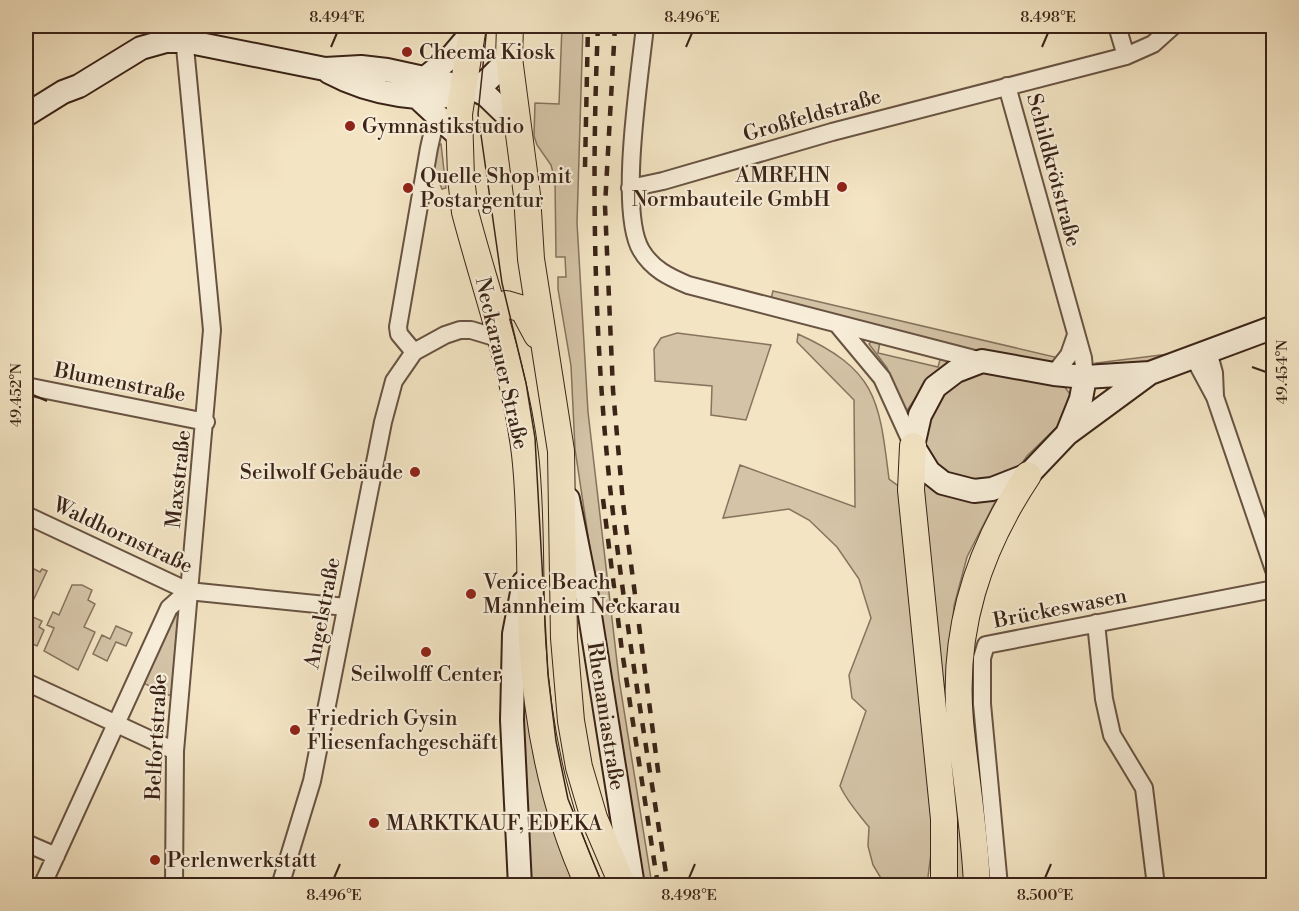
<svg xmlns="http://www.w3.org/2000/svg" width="1299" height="911" viewBox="0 0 1299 911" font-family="'Libre Bodoni',serif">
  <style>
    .green { fill: #d4c3a6; stroke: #87735e; stroke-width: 1.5 }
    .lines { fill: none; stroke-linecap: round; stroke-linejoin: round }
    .street-casing { stroke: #685342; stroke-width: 20 }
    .secondary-casing { stroke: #3a2317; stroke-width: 26 }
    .primary-casing { stroke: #3a2317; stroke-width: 28 }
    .street { stroke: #f7edd8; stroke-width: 16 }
    .secondary { stroke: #f7edd8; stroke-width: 22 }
    .primary { stroke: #f3e4c3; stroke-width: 26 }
    .tram { stroke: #3a2317; stroke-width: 1.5 }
    .rail { stroke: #3a2317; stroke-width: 4.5; stroke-dasharray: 10 10; stroke-linecap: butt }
    .ticks { fill: none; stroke: #3a2317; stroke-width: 2 }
    .poi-dot { fill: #8f2418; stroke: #f7edd8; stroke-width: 2 }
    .labels { text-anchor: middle; stroke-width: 4.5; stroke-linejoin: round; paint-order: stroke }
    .poi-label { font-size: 21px; fill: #3a2317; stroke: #f7edd8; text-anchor: start }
    .street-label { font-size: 21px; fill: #3a2317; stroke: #f7edd8 }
    .neatline { fill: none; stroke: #3a2317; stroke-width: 2 }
    .ticks-label { font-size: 15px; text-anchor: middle; fill: #3a2317 }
  </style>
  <rect width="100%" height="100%" fill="#f3e4c3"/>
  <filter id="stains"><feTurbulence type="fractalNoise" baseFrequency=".00333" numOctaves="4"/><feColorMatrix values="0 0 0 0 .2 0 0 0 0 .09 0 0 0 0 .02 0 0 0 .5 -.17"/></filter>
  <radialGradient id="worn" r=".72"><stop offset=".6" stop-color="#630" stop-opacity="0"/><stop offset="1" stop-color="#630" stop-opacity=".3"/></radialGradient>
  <path class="green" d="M 562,26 L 583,26 L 577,223 L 588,412 L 619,679 L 652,885 L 639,885 L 590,575 L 590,549 L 575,449 L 571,366 L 558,289 L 558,277 L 566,277 L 565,257 L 556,257 L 555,180 L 551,165 L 537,145 L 534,136 L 535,103 L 559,104 Z
    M 441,144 L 446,188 L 442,189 L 433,168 L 438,145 Z
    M 773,291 L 1059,358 L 1048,365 L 1032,366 L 771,299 Z
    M 677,333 L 771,345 L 746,420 L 711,415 L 712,386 L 655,381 L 654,349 L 661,338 Z
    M 798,334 C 877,370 879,399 889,479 L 901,488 L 934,829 L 927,885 L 885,885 L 873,865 L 868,846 L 869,827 C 858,813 848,803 840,786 L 866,711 L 852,698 L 849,675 L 871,618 L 859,579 L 837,547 L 809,520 L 789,509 L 723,518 L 740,465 L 855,507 L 854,400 L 797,342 Z
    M 872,340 L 880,342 L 878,353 L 938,367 L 941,356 L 952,362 L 931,375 L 906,412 L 887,368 L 869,344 Z
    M 1169,354 L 1135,367 L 1103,369 L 1096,363 Z
    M 991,372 L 1064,386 L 1070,394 L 1071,403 L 1062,422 L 1027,456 L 998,496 L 967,557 L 954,606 L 949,663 L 966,885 L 958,885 L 926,546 L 921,431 L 940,391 L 963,377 Z
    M 26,565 L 40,572 L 42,569 L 47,571 L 32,603 L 26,600 Z
    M 72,585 L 82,585 L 92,590 L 88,600 L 95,604 L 84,627 L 95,632 L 78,670 L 44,651 L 54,628 L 47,625 L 53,612 L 59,615 Z
    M 173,613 L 178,615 L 171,696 L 141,682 Z
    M 26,614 L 42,621 L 39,627 L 44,630 L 37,646 L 26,641 Z
    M 116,626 L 132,633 L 126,646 L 116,642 L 107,661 L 93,654 L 102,635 L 110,639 Z
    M 516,648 L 579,885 L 524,885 Z"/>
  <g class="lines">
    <defs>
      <path id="street" d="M 645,26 C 640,75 618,211 641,250 C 652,269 669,277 688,285 L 982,361
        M 1117,26 L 1126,56
        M 1007,86 L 1083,358 L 1085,377
        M 630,188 L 663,181 L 832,132 L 1126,56 L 1153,44 L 1173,26
        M 837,324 L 882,378 L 913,446
        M 1208,351 L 1214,373 L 1215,396
        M 414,352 L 399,334 L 398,327 L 429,148 L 437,113
        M 1193,356 L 1215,397 L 1274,570
        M 1054,374 L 1069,355 L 1076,335
        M 26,386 L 206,422
        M 26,515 L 188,591 L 346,607
        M 1096,623 L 1104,699 L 1112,735 L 1144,788 L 1156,886
        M 26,682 L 175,751
        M 26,843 L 56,856
        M 42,886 L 169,608 L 188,591
        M 174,886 L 175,751 L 212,330 L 183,26
        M 280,886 L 312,781 L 383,422 L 394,381 L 414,352 L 445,335 L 460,330 L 471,330 L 501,339
        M 999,886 L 982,704 L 982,658 L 986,645 L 1274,589"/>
      <path id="secondary" d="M 329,72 C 368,93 431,107 474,89 C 488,83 498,69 509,58
        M 425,78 L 451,57 L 473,31
        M 417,97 L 458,135
        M 26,115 L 63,92 L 79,86 L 141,48 L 166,41 L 185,41 L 325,69 L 361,67 L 387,70 L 474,89 L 486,95 L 518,126
        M 1150,373 L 1085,377 L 1054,374 L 982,361 L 956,371 L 935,387 L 920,415 L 913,446 L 929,472 L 943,483 L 974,491 L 992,489 L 1028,475 L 1067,434 L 1150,373 L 1274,327
        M 1067,434 L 1081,399 L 1085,377
        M 568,499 L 585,584 L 633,886
        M 520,886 L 512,720 L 514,634 L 524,582"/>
      <path id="primary" d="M 473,26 L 459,114 L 461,178 L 465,212 C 486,292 515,371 525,454 C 532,515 529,578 532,640 C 537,724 553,808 589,886
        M 510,26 L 509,58 L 527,195 L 531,259 L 561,451 L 564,638 L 571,721 L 579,767 L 594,818 L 623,886
        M 493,310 L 506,304 L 523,309 L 537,335
        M 913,446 L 911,490 L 944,819 L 944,886
        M 977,886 C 975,831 965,776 960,721 C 952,630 978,550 1028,475"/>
    </defs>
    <use href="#street" class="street-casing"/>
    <use href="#secondary" class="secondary-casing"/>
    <use href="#primary" class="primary-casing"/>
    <use href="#street" class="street"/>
    <use href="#secondary" class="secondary"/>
    <use href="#primary" class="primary"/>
    <path class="tram" d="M 487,26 L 478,114 L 502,283 L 526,383 L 535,438 L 548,675 L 556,741 L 568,799 L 603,886"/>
    <path class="rail" d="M 598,26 C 591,185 594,346 612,505 C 627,632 648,759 668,886
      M 615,26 L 605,206 L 613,390 L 623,503 L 659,778
      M 585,167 L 588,26
      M 603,499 L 622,651 L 658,886"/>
  </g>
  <path class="ticks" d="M 331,47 L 337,33M 686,47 L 692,33M 1042,47 L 1048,33M 1252,367 L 1266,372M 33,395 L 47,401M 334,878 L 340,864M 689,878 L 695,864M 1045,878 L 1051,864"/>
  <g class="poi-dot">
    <circle cx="407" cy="52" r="6"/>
    <circle cx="350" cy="126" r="6"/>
    <circle cx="842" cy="187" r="6"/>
    <circle cx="408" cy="188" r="6"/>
    <circle cx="415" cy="472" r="6"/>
    <circle cx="471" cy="594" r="6"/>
    <circle cx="426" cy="652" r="6"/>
    <circle cx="295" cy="730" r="6"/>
    <circle cx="374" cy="823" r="6"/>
    <circle cx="155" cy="860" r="6"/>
  </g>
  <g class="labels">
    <g class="poi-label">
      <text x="419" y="59">Cheema Kiosk</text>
      <text x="362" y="133">Gymnastikstudio</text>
      <text x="830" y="182" text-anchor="end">AMREHN<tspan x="830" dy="24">Normbauteile GmbH</tspan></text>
      <text x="420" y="183">Quelle Shop mit<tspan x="420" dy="24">Postargentur</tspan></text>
      <text x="403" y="479" text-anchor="end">Seilwolf Gebäude</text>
      <text x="483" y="589">Venice Beach<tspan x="483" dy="24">Mannheim Neckarau</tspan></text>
      <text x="426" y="681" text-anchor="middle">Seilwolff Center</text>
      <text x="307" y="725">Friedrich Gysin<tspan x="307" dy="24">Fliesenfachgeschäft</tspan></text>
      <text x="386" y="830">MARKTKAUF, EDEKA</text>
      <text x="167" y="867">Perlenwerkstatt</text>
    </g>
    <g class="street-label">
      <text transform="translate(812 115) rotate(-16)" y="7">Großfeldstraße</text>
      <text transform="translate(1054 170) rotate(75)" y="7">Schildkrötstraße</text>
      <text transform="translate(502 363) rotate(77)" y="7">Neckarauer Straße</text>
      <text transform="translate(120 382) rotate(11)" y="7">Blumenstraße</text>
      <text transform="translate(178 479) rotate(-84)" y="7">Maxstraße</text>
      <text transform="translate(123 535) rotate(25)" y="7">Waldhornstraße</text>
      <text transform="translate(1060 608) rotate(-11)" y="7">Brückeswasen</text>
      <text transform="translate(322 613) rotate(-79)" y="7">Angelstraße</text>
      <text transform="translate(606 716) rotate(81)" y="7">Rhenaniastraße</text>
      <text transform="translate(156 737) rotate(-87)" y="7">Belfortstraße</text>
    </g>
  </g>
  <rect width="1299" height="911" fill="none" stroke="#f3e4c3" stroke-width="66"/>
  <rect x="33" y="33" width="1233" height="845" class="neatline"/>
  <g class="ticks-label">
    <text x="337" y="22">8.494°E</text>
    <text x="692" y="22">8.496°E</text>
    <text x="1048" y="22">8.498°E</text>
    <text transform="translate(1282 372) rotate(-90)" y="5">49.454°N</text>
    <text transform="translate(16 395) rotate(-90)" y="5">49.452°N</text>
    <text x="334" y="900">8.496°E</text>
    <text x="689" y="900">8.498°E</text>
    <text x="1045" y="900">8.500°E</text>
  </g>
  <rect width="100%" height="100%" filter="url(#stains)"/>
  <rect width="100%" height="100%" fill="url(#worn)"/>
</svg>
